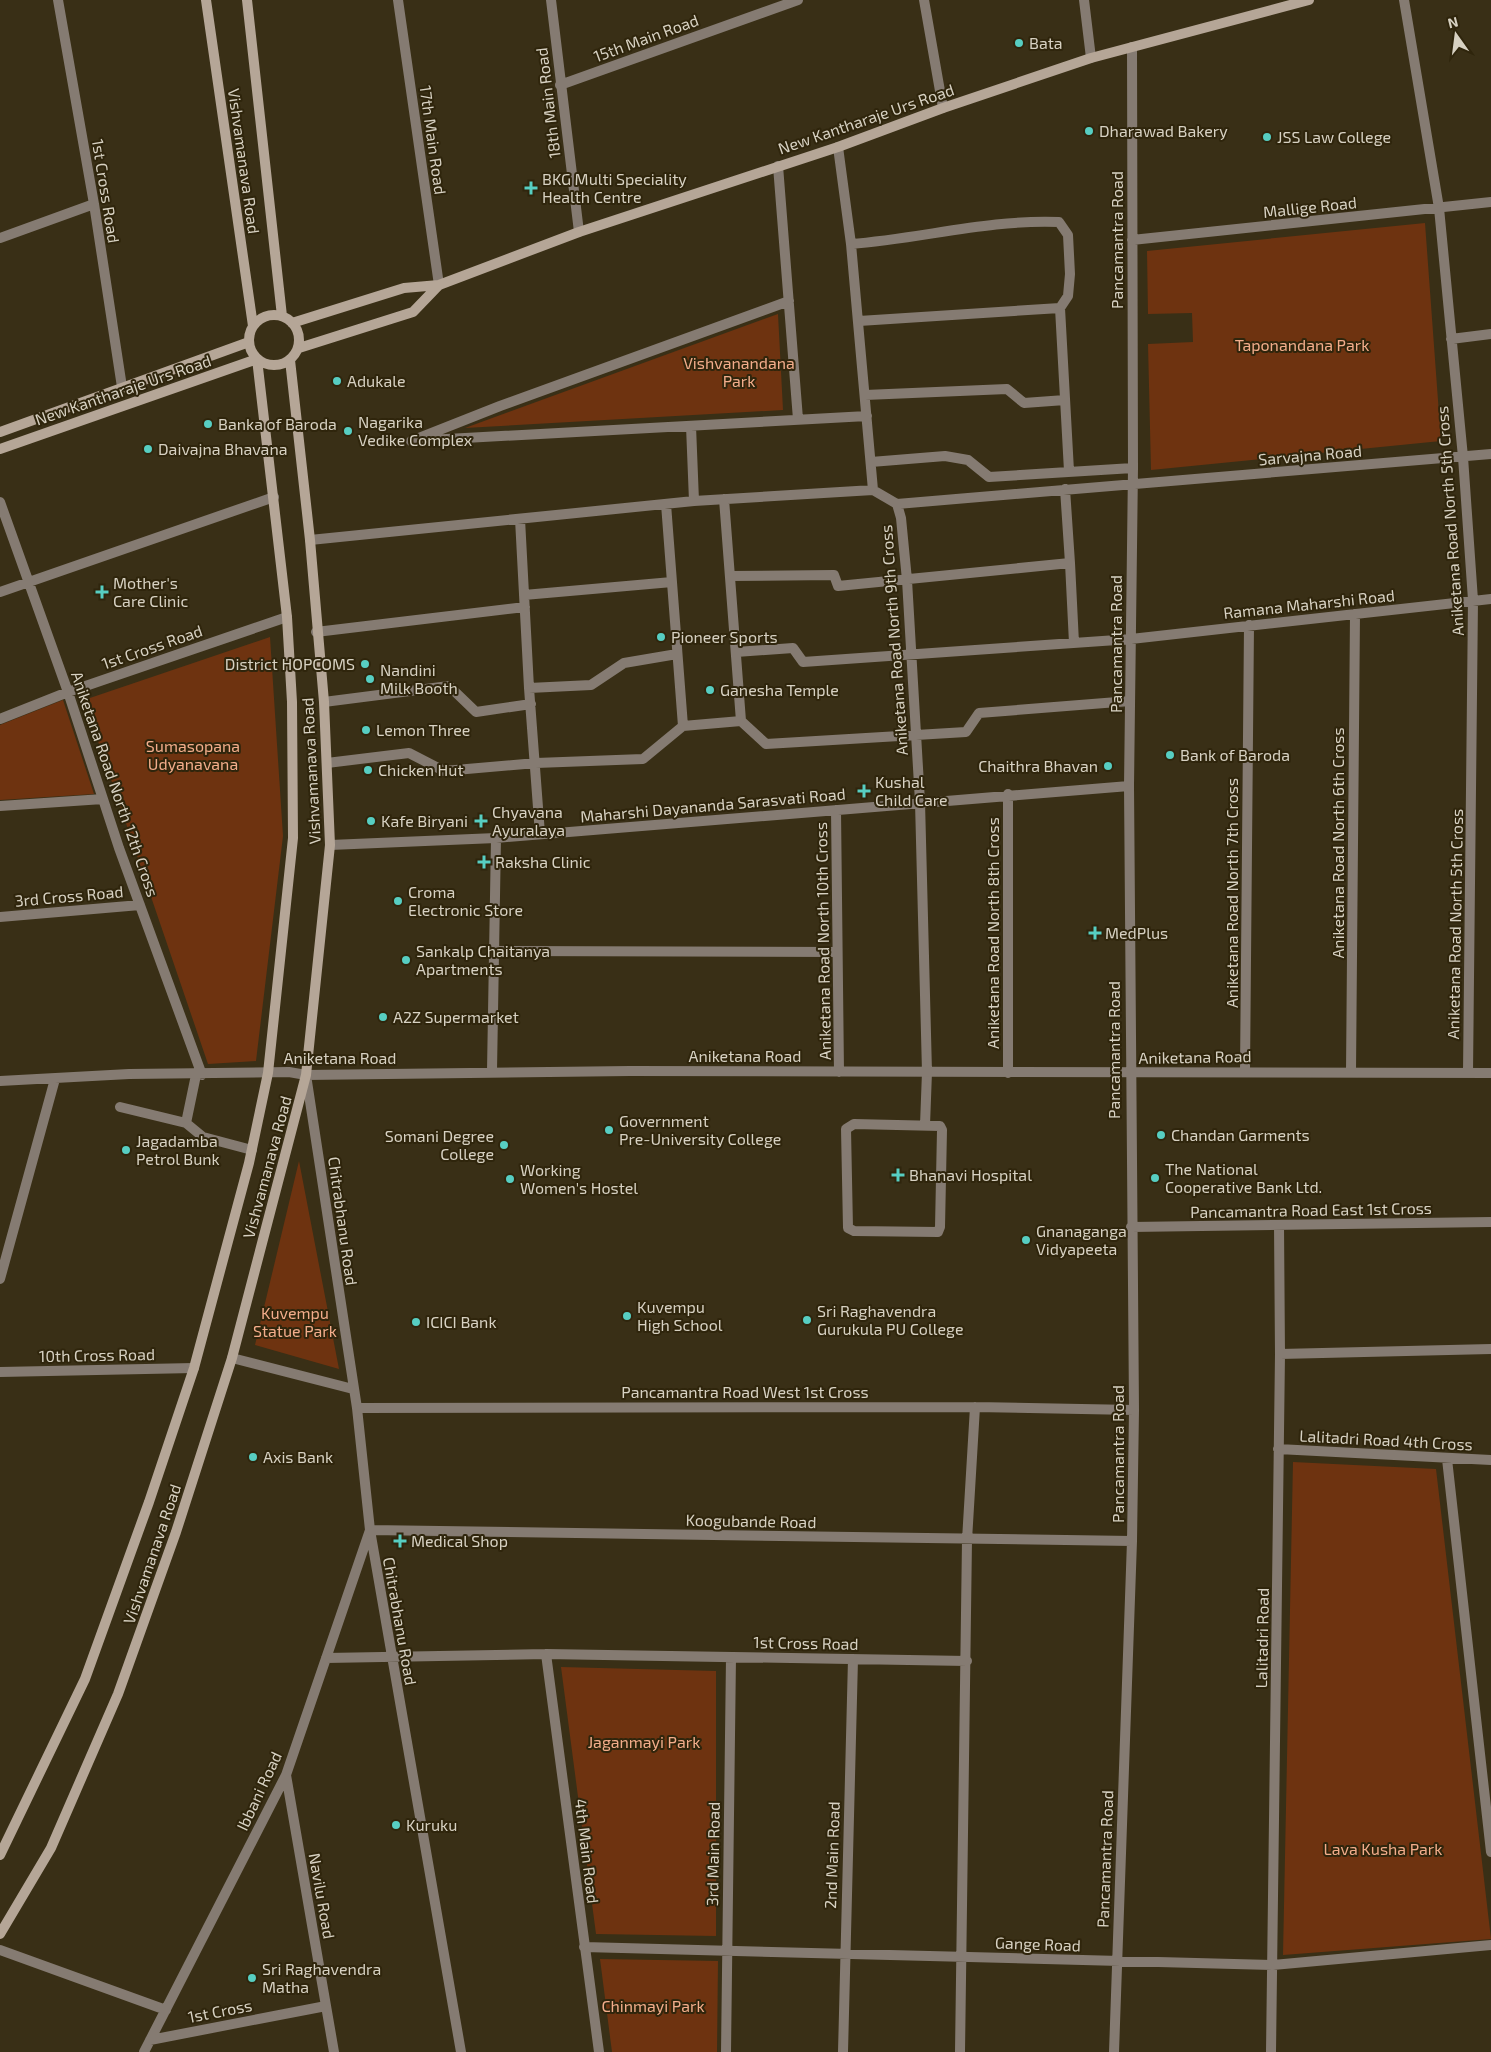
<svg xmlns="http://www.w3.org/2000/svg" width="1491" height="2052" viewBox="0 0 1491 2052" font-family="'Exo 2',sans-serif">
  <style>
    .green { fill: #6e3310 }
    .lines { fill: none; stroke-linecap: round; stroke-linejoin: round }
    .service { stroke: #857b72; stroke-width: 10 }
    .minor { stroke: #857b72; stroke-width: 10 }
    .secondary { stroke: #b5a697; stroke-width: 10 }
    .poi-dot { fill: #57cec2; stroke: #2f250c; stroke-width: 2 }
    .labels { text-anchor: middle; stroke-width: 4; stroke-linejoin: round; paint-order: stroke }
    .street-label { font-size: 16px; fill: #d7d1c2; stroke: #2f250c }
    .poi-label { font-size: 16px; fill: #d7d1c2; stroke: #2f250c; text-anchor: start }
    .park-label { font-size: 16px; fill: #f3ad8b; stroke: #2f250c }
  </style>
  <rect width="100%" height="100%" fill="#392f16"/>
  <path class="green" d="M 1425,223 L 1441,441 L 1151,470 L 1148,344 L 1193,342 L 1192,313 L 1148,314 L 1147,251 Z
    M 778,314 L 783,410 L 465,428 Z
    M 270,637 L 283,836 L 256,1061 L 208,1064 L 84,700 Z
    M 63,700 L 94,794 L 0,800 L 0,725 Z
    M 299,1161 L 339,1369 L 255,1345 Z
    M 1293,1462 L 1436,1469 L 1491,1939 L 1283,1955 Z
    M 561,1667 L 716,1671 L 716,1936 L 596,1934 Z
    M 600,1959 L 718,1961 L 717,2052 L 612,2052 Z"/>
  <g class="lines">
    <path class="service" d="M 120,1107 L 186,1123 L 203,1137 L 252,1150
      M 186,1123 L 196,1075
      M 854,1124 L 940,1126 L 942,1130 L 940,1227 L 938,1232 L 854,1231 L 848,1228 L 846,1129 Z
      M 925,1125 L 927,1072"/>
    <path class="minor" d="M 58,0 L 94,204 L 122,387
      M 398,0 L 439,285
      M 551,0 L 579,232
      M 924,0 L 943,108
      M 1084,0 L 1091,58
      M 1404,0 L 1439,208 L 1463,457 L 1473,600 L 1468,1073
      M 560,85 L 798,0
      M 838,147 L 851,244 L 873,490
      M 778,166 L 798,419
      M 0,238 L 94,204
      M 1132,240 L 1491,202
      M 851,244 C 920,239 990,219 1059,222 L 1068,235 L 1070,274 L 1068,296 L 1060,308
      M 859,321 L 1060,308 L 1069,471
      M 1451,339 L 1491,334
      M 865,395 L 1007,389 L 1024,403 L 1065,400
      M 691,426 L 694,501
      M 419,438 L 500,406 L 789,301
      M 411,441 L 867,416
      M 871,462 L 945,456 L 968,460 L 989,477 L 1133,468
      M 1065,489 L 1070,563
      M 873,490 L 897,504 L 901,518 L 907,580 L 920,802 L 927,1072
      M 724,499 L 741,721 L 766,744 L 966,732 L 979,713 L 1130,701
      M 0,502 L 68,692 L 119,848 L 202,1075
      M 666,504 L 683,726
      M 897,504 L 1491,454
      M 520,519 L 529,688 L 540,834
      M 310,540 L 694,501 L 873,490
      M 730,576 L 834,575 L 838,586 L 1070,563 L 1074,643
      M 0,592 L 274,497
      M 524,595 L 672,582
      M 316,632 L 525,607
      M 736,652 L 793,648 L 803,662 L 1131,639 L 1491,599
      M 529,688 L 591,685 L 624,663 L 677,654
      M 324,702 L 449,686 L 476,712 L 531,704
      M 0,719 L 68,692 L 287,617
      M 327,763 L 409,753 L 444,771 L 536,763 L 643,759 L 683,726 L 741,721
      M 1008,794 L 1008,1073
      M 0,806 L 103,799
      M 836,810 L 839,1072
      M 330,845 L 496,838 L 1129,786
      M 0,917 L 140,905
      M 494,951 L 837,952
      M 492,1071 L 496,838
      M 1245,1071 L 1249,625
      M 1351,1072 L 1355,614
      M 306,1075 L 357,1408 L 370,1530 L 461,2052
      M 0,1081 L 129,1074 L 289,1072 L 306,1075 L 630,1071 L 1491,1073
      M 1131,1227 L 1491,1222
      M 0,1279 L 55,1079
      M 1280,1354 L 1491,1349
      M 232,1358 L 353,1389
      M 0,1372 L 194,1368
      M 357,1408 L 975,1407 L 1134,1410
      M 1278,1449 L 1491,1460
      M 1447,1459 L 1491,1852
      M 546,1654 L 599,2052
      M 326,1658 L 546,1654 L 967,1661
      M 286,1775 L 334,2052
      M 584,1947 L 1273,1965 L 1491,1945
      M 0,1950 L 166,2010
      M 150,2040 L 326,2006
      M 144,2052 L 286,1775 L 370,1530 L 1132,1541
      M 726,2052 L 731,1657
      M 843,2052 L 853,1659
      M 960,2052 L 967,1540 L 975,1407
      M 1114,2052 L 1132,1541 L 1134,1410 L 1129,786 L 1133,468 L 1132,47
      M 1271,2052 L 1280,1354 L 1279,1225"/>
    <path class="secondary" d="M 206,0 L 253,326
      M 247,0 L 282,316
      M249 340a25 25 0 1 1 50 0a25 25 0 1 1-50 0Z
      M 292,323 L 404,288 L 439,285 L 579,232 L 838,147 L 943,108 L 1091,58 L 1309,0
      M 299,348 L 413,312 L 439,285
      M 0,432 L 249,342
      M 0,449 L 257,359 L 287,617 L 292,702 L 293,838 L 268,1073 L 249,1163 L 194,1368 L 149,1502 L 85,1679 L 0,1855
      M 0,1934 L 51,1848 L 118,1694 L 176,1532 L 232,1358 L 306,1075 L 330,845 L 324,702 L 310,540 L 290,360"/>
  </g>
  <g class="poi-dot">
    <circle cx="1019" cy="43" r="5"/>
    <circle cx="1089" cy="131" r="5"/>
    <circle cx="1267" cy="137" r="5"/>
    <path d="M528.5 180.5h5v5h5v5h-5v5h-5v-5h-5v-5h5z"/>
    <circle cx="337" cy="381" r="5"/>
    <circle cx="208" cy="424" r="5"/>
    <circle cx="348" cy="431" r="5"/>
    <circle cx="148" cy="449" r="5"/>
    <path d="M99.5 584.5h5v5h5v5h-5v5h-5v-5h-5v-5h5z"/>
    <circle cx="661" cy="637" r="5"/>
    <circle cx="365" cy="664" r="5"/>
    <circle cx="370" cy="679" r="5"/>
    <circle cx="710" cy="690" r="5"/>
    <circle cx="366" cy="730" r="5"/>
    <circle cx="1170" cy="755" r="5"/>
    <circle cx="1108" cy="766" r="5"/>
    <circle cx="368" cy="770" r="5"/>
    <path d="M861.5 783.5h5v5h5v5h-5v5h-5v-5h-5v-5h5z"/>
    <circle cx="371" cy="821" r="5"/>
    <path d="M478.5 813.5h5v5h5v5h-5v5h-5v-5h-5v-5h5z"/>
    <path d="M481.5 854.5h5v5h5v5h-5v5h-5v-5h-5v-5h5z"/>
    <circle cx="398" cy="901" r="5"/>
    <path d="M1092.5 925.5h5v5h5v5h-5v5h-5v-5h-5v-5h5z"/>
    <circle cx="406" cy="960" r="5"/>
    <circle cx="383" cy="1017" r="5"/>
    <circle cx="609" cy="1130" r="5"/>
    <circle cx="1161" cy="1135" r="5"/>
    <circle cx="504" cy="1145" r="5"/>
    <circle cx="126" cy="1150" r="5"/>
    <path d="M895.5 1167.5h5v5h5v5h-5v5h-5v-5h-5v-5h5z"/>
    <circle cx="1155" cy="1178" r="5"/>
    <circle cx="510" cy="1179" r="5"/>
    <circle cx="1026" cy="1240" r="5"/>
    <circle cx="627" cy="1316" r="5"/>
    <circle cx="807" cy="1320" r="5"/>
    <circle cx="416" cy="1322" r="5"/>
    <circle cx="253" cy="1457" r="5"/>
    <path d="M397.5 1533.5h5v5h5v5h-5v5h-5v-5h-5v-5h5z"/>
    <circle cx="396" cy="1825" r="5"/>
    <circle cx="252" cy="1978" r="5"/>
  </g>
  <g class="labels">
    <g class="street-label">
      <text transform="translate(646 38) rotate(-20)" y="6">15th Main Road</text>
      <text transform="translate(548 103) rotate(-97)" y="6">18th Main Road</text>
      <text transform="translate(866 119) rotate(-19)" y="6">New Kantharaje Urs Road</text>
      <text transform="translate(433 140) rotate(82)" y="6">17th Main Road</text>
      <text transform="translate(244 161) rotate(82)" y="6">Vishvamanava Road</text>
      <text transform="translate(106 191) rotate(81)" y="6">1st Cross Road</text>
      <text transform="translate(1310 207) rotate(-6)" y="6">Mallige Road</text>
      <text transform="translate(1117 240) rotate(-90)" y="6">Pancamantra Road</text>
      <text transform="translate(123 390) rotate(-19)" y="6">New Kantharaje Urs Road</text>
      <text transform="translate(1310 455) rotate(-5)" y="6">Sarvajna Road</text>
      <text transform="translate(1450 521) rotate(-94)" y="6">Aniketana Road North 5th Cross</text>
      <text transform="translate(1309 604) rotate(-6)" y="6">Ramana Maharshi Road</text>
      <text transform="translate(894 640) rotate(-94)" y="6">Aniketana Road North 9th Cross</text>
      <text transform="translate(1116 644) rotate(-90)" y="6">Pancamantra Road</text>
      <text transform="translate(152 647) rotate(-19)" y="6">1st Cross Road</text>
      <text transform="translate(311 771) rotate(-93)" y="6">Vishvamanava Road</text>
      <text transform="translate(115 784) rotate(71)" y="6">Aniketana Road North 12th Cross</text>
      <text transform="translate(713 805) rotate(-5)" y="6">Maharshi Dayananda Sarasvati Road</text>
      <text transform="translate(1338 843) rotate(-90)" y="6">Aniketana Road North 6th Cross</text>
      <text transform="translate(1232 893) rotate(-90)" y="6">Aniketana Road North 7th Cross</text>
      <text transform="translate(69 896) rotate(-5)" y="6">3rd Cross Road</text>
      <text transform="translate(1455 924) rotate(-89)" y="6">Aniketana Road North 5th Cross</text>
      <text transform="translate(993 933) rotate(-90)" y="6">Aniketana Road North 8th Cross</text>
      <text transform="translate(823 941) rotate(-91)" y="6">Aniketana Road North 10th Cross</text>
      <text transform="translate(1114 1050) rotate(-90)" y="6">Pancamantra Road</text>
      <text x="745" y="1062">Aniketana Road</text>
      <text transform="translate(1195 1057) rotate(-1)" y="6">Aniketana Road</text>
      <text x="340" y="1064">Aniketana Road</text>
      <text transform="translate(267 1167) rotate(-75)" y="6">Vishvamanava Road</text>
      <text transform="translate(1311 1210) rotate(-1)" y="6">Pancamantra Road East 1st Cross</text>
      <text transform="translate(343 1221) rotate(82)" y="6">Chitrabhanu Road</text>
      <text transform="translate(97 1355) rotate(-1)" y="6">10th Cross Road</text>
      <text x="745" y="1398">Pancamantra Road West 1st Cross</text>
      <text transform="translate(1386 1440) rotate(3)" y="6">Lalitadri Road 4th Cross</text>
      <text transform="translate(1118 1454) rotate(-90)" y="6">Pancamantra Road</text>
      <text transform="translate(751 1521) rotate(1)" y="6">Koogubande Road</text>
      <text transform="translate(152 1554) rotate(-71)" y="6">Vishvamanava Road</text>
      <text transform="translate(400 1621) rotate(80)" y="6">Chitrabhanu Road</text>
      <text transform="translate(1262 1638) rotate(-89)" y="6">Lalitadri Road</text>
      <text transform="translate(806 1643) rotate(1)" y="6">1st Cross Road</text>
      <text transform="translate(259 1791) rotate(-65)" y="6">Ibbani Road</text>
      <text transform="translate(587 1851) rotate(83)" y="6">4th Main Road</text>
      <text transform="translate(713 1854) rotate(-89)" y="6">3rd Main Road</text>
      <text transform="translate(832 1855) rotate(-88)" y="6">2nd Main Road</text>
      <text transform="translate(1105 1859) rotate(-88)" y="6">Pancamantra Road</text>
      <text transform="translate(322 1896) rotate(80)" y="6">Navilu Road</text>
      <text transform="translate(1038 1944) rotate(2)" y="6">Gange Road</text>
      <text transform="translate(220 2011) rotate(-11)" y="6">1st Cross</text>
    </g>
    <g class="poi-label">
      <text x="1029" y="49">Bata</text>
      <text x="1099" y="137">Dharawad Bakery</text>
      <text x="1277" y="143">JSS Law College</text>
      <text x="542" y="185">BKG Multi Speciality<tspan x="542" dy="18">Health Centre</tspan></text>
      <text x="347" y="387">Adukale</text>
      <text x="358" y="428">Nagarika<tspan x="358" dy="18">Vedike Complex</tspan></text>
      <text x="218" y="430">Banka of Baroda</text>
      <text x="158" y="455">Daivajna Bhavana</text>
      <text x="113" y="589">Mother's<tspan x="113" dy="18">Care Clinic</tspan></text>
      <text x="671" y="643">Pioneer Sports</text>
      <text x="355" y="670" text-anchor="end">District HOPCOMS</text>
      <text x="380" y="676">Nandini<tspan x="380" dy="18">Milk Booth</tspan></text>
      <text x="720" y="696">Ganesha Temple</text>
      <text x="376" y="736">Lemon Three</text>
      <text x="1180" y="761">Bank of Baroda</text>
      <text x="1098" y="772" text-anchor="end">Chaithra Bhavan</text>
      <text x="378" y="776">Chicken Hut</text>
      <text x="875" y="788">Kushal<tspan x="875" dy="18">Child Care</tspan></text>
      <text x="492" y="818">Chyavana<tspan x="492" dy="18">Ayuralaya</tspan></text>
      <text x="381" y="827">Kafe Biryani</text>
      <text x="495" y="868">Raksha Clinic</text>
      <text x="408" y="898">Croma<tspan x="408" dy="18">Electronic Store</tspan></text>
      <text x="1105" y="939">MedPlus</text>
      <text x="416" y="957">Sankalp Chaitanya<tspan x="416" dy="18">Apartments</tspan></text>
      <text x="393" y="1023">A2Z Supermarket</text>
      <text x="619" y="1127">Government<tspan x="619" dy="18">Pre-University College</tspan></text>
      <text x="1171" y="1141">Chandan Garments</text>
      <text x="494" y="1142" text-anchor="end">Somani Degree<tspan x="494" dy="18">College</tspan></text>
      <text x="136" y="1147">Jagadamba<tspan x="136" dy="18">Petrol Bunk</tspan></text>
      <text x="1165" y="1175">The National<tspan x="1165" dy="18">Cooperative Bank Ltd.</tspan></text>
      <text x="520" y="1176">Working<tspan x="520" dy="18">Women's Hostel</tspan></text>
      <text x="909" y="1181">Bhanavi Hospital</text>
      <text x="1036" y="1237">Gnanaganga<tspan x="1036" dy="18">Vidyapeeta</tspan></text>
      <text x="637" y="1313">Kuvempu<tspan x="637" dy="18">High School</tspan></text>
      <text x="817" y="1317">Sri Raghavendra<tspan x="817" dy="18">Gurukula PU College</tspan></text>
      <text x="426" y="1328">ICICI Bank</text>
      <text x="263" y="1463">Axis Bank</text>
      <text x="411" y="1547">Medical Shop</text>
      <text x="406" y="1831">Kuruku</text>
      <text x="262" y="1975">Sri Raghavendra<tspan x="262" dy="18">Matha</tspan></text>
    </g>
    <g class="park-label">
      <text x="1302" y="351">Taponandana Park</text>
      <text x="739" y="369">Vishvanandana<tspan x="739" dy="18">Park</tspan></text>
      <text x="193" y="752">Sumasopana<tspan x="193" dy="18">Udyanavana</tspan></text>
      <text x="295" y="1319">Kuvempu<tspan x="295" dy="18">Statue Park</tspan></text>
      <text x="644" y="1748">Jaganmayi Park</text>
      <text x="1383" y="1855">Lava Kusha Park</text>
      <text x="653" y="2012">Chinmayi Park</text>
    </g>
  </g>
  <g transform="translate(1456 35) rotate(346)" stroke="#2f250c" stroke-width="4" paint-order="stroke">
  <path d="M0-4L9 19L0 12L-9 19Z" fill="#d7d1c2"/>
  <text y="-8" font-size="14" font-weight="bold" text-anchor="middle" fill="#d7d1c2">N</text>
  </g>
</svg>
